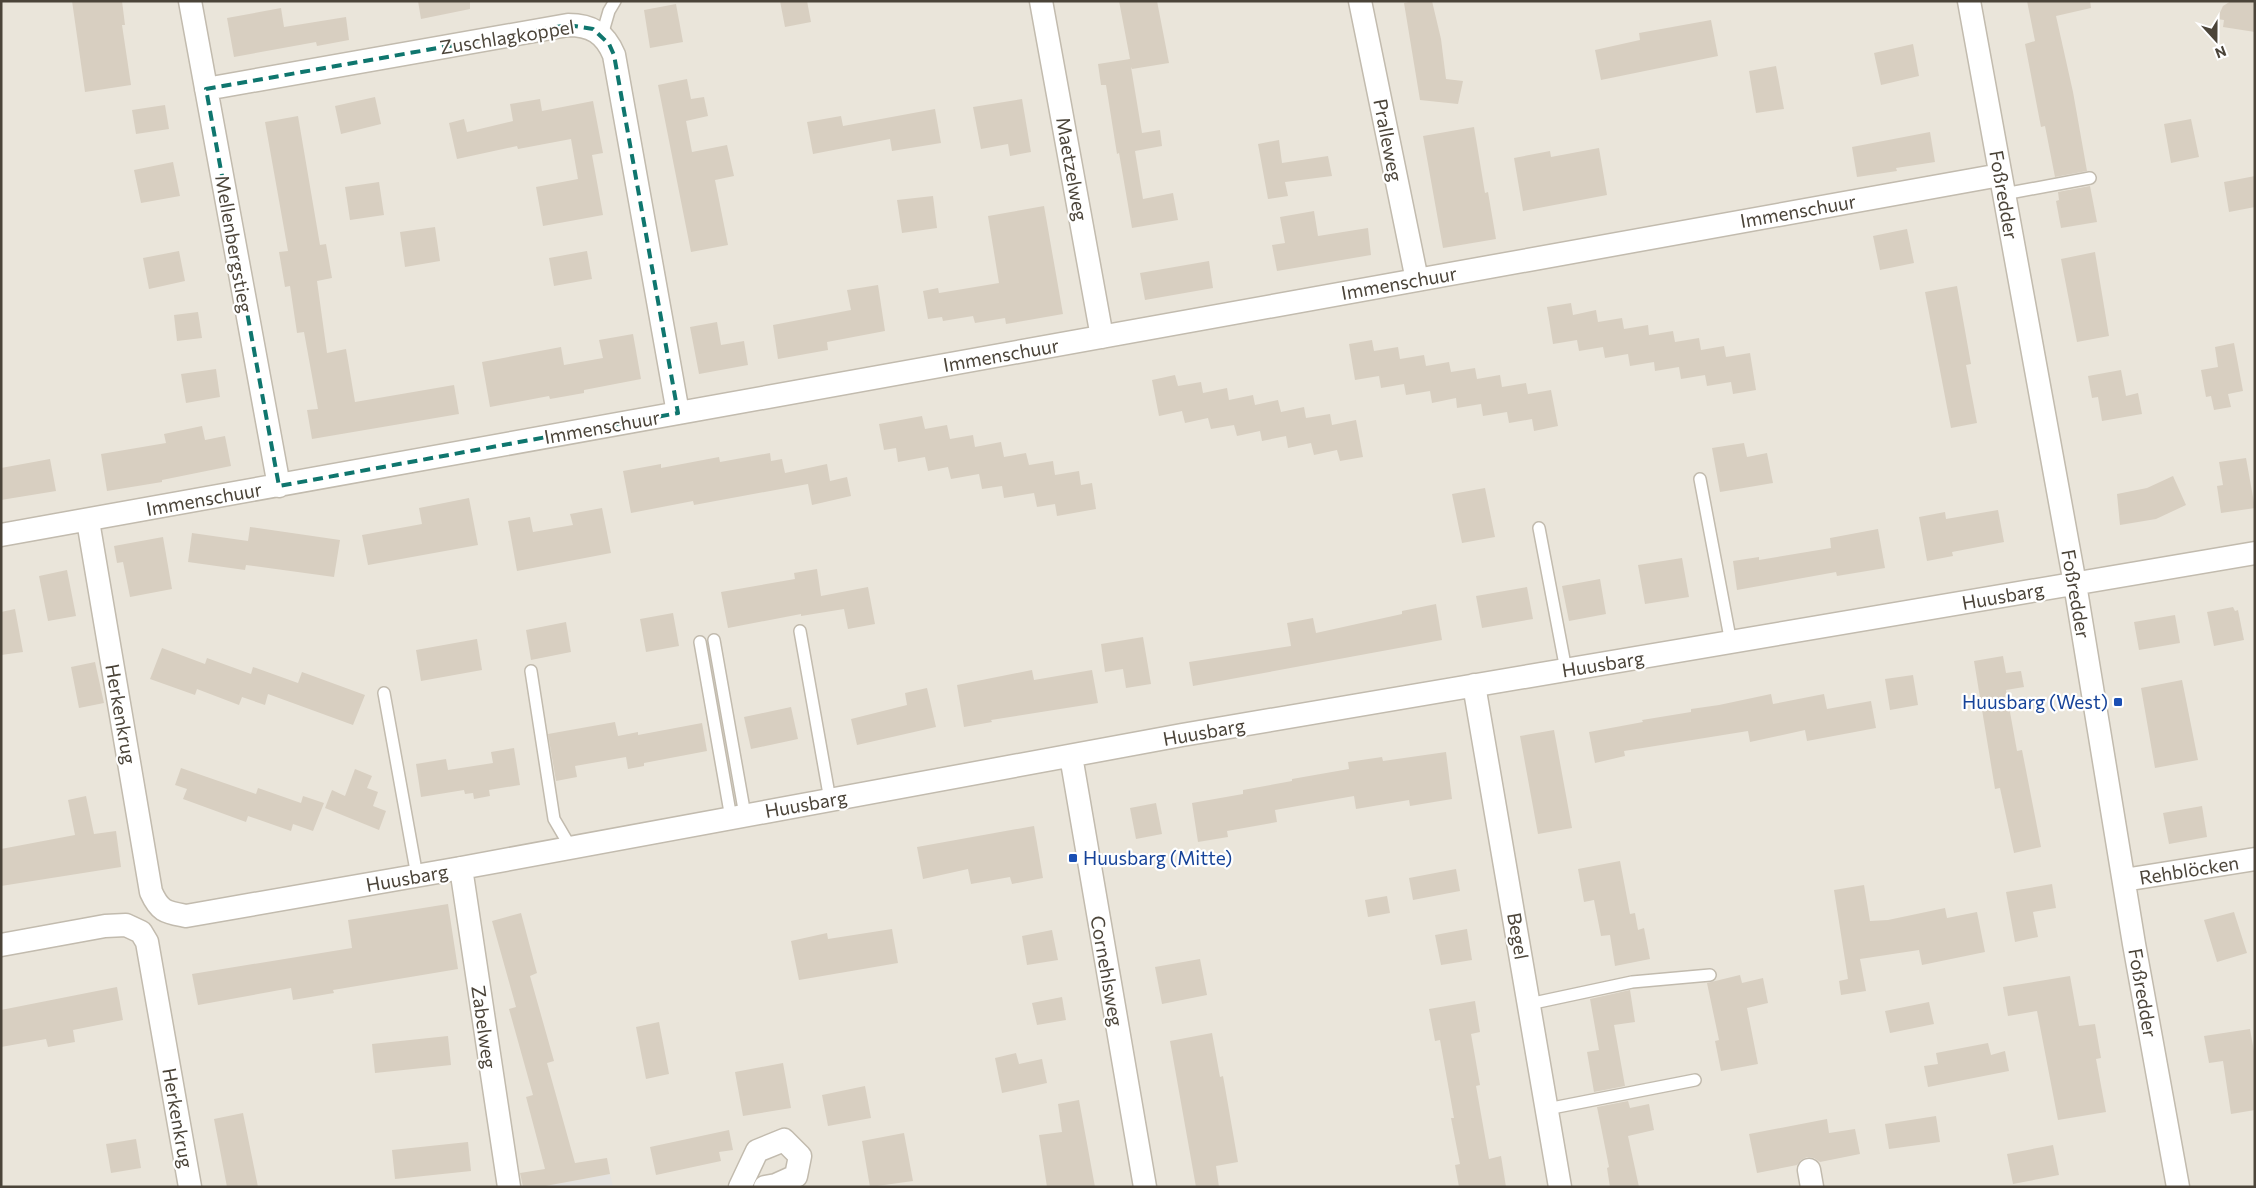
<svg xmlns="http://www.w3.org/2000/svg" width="2256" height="1188" viewBox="0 0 2256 1188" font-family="Commissioner,sans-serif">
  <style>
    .residential { fill: #eae5da }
    .parking { fill: #e5e3e0 }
    .building { fill: #d8cfc1 }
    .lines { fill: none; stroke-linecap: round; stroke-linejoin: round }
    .lane-casing { stroke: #c2bbae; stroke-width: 14 }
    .street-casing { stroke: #c2bbae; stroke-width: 25 }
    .lane { stroke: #fff; stroke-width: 11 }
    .street { stroke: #fff; stroke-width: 22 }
    .marked { fill: none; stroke: #0f766e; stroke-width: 4; stroke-dasharray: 10 6; stroke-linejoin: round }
    .transit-dot { fill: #1a4fb4; stroke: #fff; stroke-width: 2 }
    .labels { text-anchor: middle; stroke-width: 4.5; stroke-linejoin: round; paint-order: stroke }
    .street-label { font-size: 19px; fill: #4b4439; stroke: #fff }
    .transit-label { font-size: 19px; fill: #164399; stroke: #fff; text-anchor: end }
  </style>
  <rect width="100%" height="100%" fill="#f6f3ec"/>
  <path class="residential" d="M 1,1 L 2255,1 L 2255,1187 L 1,1187 Z"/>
  <path class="parking" d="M 610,1174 L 613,1187 L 540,1187 Z"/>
  <path class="building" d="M 72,1 L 122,1 L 125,25 L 122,25 L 131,85 L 85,92 Z
    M 418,1 L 470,1 L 470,9 L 421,19 Z
    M 780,1 L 807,1 L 811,22 L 785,27 Z
    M 1119,1 L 1157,1 L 1169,63 L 1132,69 L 1131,67 L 1142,133 L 1160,130 L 1162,146 L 1135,151 L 1143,199 L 1173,193 L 1178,220 L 1132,228 L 1119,153 L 1117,154 L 1106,85 L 1101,85 L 1098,64 L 1130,59 Z
    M 1413,1 L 1432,1 L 1441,39 L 1446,79 L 1463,81 L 1458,104 L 1420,100 L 1404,3 Z
    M 2027,1 L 2090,1 L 2091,8 L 2056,16 L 2073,92 L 2087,171 L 2055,177 L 2045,126 L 2041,127 L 2025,44 L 2035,41 Z
    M 2231,1 L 2255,1 L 2255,32 L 2223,27 L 2224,20 L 2217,19 L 2223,6 Z
    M 676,4 L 683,42 L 650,48 L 644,10 Z
    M 281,8 L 284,27 L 346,17 L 349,40 L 317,46 L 316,42 L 234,57 L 227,18 Z
    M 1711,20 L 1718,56 L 1601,80 L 1595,50 L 1640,40 L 1639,33 Z
    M 1913,44 L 1919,76 L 1881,85 L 1874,53 Z
    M 1776,66 L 1784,109 L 1756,113 L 1749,71 Z
    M 687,79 L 691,99 L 704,97 L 708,116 L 686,121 L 692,152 L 727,145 L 734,176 L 715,180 L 728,245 L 691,252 L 658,85 Z
    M 375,97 L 381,124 L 341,134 L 335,106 Z
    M 540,99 L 542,111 L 593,101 L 603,153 L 592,155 L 603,215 L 543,226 L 536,187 L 578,179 L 571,139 L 518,149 L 517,146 L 457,159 L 449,123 L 464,119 L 467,132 L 513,121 L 510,104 Z
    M 1022,99 L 1031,152 L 1010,156 L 1008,144 L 981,149 L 973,107 Z
    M 165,105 L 169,129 L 136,134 L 132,110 Z
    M 935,109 L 941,143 L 892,151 L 890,139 L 813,154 L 807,122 L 841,116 L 843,126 Z
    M 298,116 L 320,245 L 326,244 L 332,278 L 317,281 L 327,353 L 346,349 L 355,402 L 454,385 L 459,414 L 312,439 L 307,410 L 318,409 L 304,332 L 297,333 L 290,286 L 285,287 L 279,252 L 288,251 L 265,122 Z
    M 2191,119 L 2199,157 L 2171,163 L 2164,124 Z
    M 1474,127 L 1485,193 L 1488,192 L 1496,239 L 1443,248 L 1423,136 Z
    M 1930,132 L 1935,162 L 1896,168 L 1897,171 L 1857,177 L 1852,147 Z
    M 1279,140 L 1282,163 L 1328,156 L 1332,176 L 1285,182 L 1288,196 L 1268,199 L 1258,144 Z
    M 1599,148 L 1607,195 L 1523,211 L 1514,158 L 1550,151 L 1551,157 Z
    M 173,162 L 180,196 L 141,203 L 134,170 Z
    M 2255,176 L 2255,207 L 2229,212 L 2224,182 Z
    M 379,182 L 384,215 L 350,220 L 345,187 Z
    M 2090,186 L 2097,222 L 2061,228 L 2056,201 L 2059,200 L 2058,192 Z
    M 933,196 L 937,228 L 902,233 L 897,200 Z
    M 1044,206 L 1063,314 L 1006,324 L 1005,318 L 975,323 L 973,316 L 943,321 L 942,317 L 928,319 L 923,291 L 938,288 L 939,293 L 999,283 L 988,216 Z
    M 1314,211 L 1318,236 L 1368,228 L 1371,255 L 1277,271 L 1272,245 L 1285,243 L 1280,217 Z
    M 435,227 L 440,261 L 405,267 L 400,232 Z
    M 1907,229 L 1914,263 L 1880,270 L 1873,236 Z
    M 179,251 L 185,281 L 149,289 L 143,258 Z
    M 587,251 L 592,279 L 554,286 L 549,258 Z
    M 2095,252 L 2109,336 L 2077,342 L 2061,259 Z
    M 1209,261 L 1213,288 L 1145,300 L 1140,273 Z
    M 878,285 L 885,331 L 827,342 L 828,350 L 778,359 L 773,325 L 851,310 L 847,290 Z
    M 1957,286 L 1971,364 L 1966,365 L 1977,423 L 1951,428 L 1925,292 Z
    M 1571,303 L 1573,315 L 1596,310 L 1598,322 L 1622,318 L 1624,329 L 1648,325 L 1649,335 L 1673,331 L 1675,342 L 1699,338 L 1701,350 L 1724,346 L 1726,357 L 1750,353 L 1756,390 L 1733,394 L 1731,382 L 1707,386 L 1705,375 L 1681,379 L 1679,367 L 1655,371 L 1654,362 L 1630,366 L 1628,354 L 1605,358 L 1603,347 L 1579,351 L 1577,340 L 1553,344 L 1547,307 Z
    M 198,312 L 202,338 L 177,341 L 174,315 Z
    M 717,322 L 721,345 L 744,341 L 748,365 L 699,374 L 690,327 Z
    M 633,334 L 641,379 L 584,390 L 584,393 L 550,399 L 549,396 L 490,407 L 482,362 L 561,347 L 564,365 L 603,358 L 599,340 Z
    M 1372,340 L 1374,351 L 1398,347 L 1400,359 L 1424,355 L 1426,366 L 1449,362 L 1451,372 L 1475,368 L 1477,379 L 1500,375 L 1502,387 L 1526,383 L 1528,394 L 1551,390 L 1558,426 L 1534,431 L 1532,419 L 1509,423 L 1507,412 L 1483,416 L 1481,404 L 1457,408 L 1456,398 L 1432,403 L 1430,391 L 1406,395 L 1404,384 L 1381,388 L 1379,376 L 1355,380 L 1349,344 Z
    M 2234,343 L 2243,391 L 2228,394 L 2231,407 L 2214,410 L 2211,396 L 2206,397 L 2201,370 L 2218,367 L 2215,347 Z
    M 216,369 L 220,397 L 186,403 L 181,374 Z
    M 2121,370 L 2126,396 L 2138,393 L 2142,414 L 2102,421 L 2098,397 L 2092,398 L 2088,376 Z
    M 1175,375 L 1178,386 L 1201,382 L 1203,393 L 1227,388 L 1229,400 L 1253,395 L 1255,405 L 1278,400 L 1281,412 L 1304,407 L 1306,418 L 1330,414 L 1332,425 L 1356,420 L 1363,457 L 1340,461 L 1337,450 L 1314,455 L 1311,443 L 1288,448 L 1286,436 L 1262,441 L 1260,431 L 1237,436 L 1234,425 L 1211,429 L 1208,418 L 1185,423 L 1182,411 L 1159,416 L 1152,380 Z
    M 922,416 L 925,429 L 947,425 L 950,439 L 973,435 L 975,447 L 1001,442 L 1004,457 L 1026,453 L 1029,465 L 1053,461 L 1055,475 L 1079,471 L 1081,485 L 1092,483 L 1096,509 L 1057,516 L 1055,504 L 1037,507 L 1034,493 L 1004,498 L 1002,486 L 982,489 L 979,474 L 951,479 L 948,467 L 928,471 L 925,457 L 898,462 L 896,448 L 884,450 L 879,424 Z
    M 202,426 L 205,440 L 225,436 L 231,466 L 162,480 L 162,482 L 107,491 L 101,454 L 166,443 L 164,434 Z
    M 1744,443 L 1747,457 L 1767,453 L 1773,483 L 1720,492 L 1712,448 Z
    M 770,453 L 771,461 L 782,459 L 785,473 L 827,464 L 830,481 L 847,477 L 851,496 L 812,505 L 808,484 L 694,505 L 693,501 L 631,513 L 623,471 L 661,464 L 661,468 L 719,457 L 720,462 Z
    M 2246,458 L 2255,508 L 2221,513 L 2217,486 L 2223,485 L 2219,462 Z
    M 50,459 L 56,491 L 1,500 L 1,468 Z
    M 2173,476 L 2186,505 L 2156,519 L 2120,525 L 2117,494 L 2147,488 Z
    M 1485,488 L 1495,537 L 1462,543 L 1452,494 Z
    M 469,498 L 478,545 L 368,565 L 362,535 L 422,524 L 419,508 Z
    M 602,508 L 611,553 L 517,571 L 508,521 L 530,517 L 533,532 L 573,525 L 570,514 Z
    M 1998,510 L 2004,542 L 1952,552 L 1953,556 L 1927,561 L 1919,517 L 1945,512 L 1946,519 Z
    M 250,527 L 340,540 L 334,577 L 246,565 L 245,570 L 188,562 L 192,533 L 248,541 Z
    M 1878,529 L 1885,568 L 1837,576 L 1836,572 L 1737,590 L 1733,561 L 1759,557 L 1759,560 L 1831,548 L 1830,538 Z
    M 163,537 L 172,589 L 130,597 L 123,562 L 117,563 L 114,546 Z
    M 1682,558 L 1689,597 L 1645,604 L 1638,565 Z
    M 817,569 L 821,596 L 868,587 L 875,624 L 848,629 L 844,609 L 801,616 L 801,614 L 728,628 L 721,592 L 795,579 L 794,573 Z
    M 67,570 L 76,616 L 48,621 L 39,576 Z
    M 1600,579 L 1606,614 L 1569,621 L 1562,586 Z
    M 1527,587 L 1533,619 L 1482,628 L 1476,596 Z
    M 1436,604 L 1442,640 L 1193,686 L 1189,662 L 1291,646 L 1287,623 L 1313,618 L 1316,633 L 1402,614 L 1402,611 Z
    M 2233,607 L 2235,611 L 2238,610 L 2244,640 L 2214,646 L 2207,612 Z
    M 15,609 L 23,652 L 1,655 L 1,612 Z
    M 673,613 L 679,646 L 646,652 L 640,619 Z
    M 2175,615 L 2180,643 L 2139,650 L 2134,622 Z
    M 566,622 L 571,652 L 531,660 L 526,630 Z
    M 1143,637 L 1151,684 L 1126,688 L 1123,669 L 1105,672 L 1101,644 Z
    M 477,639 L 482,670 L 421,681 L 416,650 Z
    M 162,648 L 205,664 L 207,658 L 251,674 L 253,667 L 298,683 L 302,672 L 365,695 L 353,725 L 268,694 L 265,705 L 242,697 L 239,705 L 197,689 L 195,695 L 150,679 Z
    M 2003,656 L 2006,673 L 2021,671 L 2024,687 L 2006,690 L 2017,751 L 2022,750 L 2041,847 L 2014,853 L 2000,788 L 1995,789 L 1974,661 Z
    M 95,662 L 104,703 L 79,708 L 71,667 Z
    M 1032,670 L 1034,680 L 1092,670 L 1098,703 L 991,720 L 992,722 L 964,727 L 957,685 Z
    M 1913,675 L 1918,705 L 1890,710 L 1885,679 Z
    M 2182,680 L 2198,760 L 2155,768 L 2141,688 Z
    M 927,688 L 936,727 L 857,745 L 851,719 L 907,705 L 905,693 Z
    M 1771,694 L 1773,704 L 1824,694 L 1827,709 L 1871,701 L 1876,728 L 1807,741 L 1805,730 L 1750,742 L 1748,731 L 1624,751 L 1625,756 L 1595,763 L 1589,732 L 1643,722 L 1642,720 L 1691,712 L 1691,709 L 1719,705 Z
    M 791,707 L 798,739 L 751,749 L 744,717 Z
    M 615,722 L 618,736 L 638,732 L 638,735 L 702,723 L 707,751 L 644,763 L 644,766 L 628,769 L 626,757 L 575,766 L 577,777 L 556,781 L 548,734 Z
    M 1554,730 L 1572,828 L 1538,834 L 1520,736 Z
    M 514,748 L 520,785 L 489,790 L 490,796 L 474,799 L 473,793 L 465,794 L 464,790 L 421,797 L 416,764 L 446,759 L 448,770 L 493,763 L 491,752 Z
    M 1446,752 L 1452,799 L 1410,806 L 1409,800 L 1356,809 L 1354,796 L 1275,810 L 1277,822 L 1227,831 L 1228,837 L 1198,842 L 1192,803 L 1243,794 L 1243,790 L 1292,781 L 1292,779 L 1349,769 L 1348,762 L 1382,757 L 1383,761 Z
    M 181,768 L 256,794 L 258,788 L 301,803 L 303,796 L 324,803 L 313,831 L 293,824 L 291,831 L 248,816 L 246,822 L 183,799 L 187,789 L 175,785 Z
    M 355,769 L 372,776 L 367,788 L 378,792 L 373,806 L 386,811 L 379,830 L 325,808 L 332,790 L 345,796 Z
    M 86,796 L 94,834 L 116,831 L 121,867 L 1,886 L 1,849 L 75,835 L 68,800 Z
    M 1156,803 L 1162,834 L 1136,839 L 1130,808 Z
    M 2202,806 L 2207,837 L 2169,844 L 2163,813 Z
    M 1034,826 L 1043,878 L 1012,884 L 1010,877 L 971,884 L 968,869 L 923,879 L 917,847 Z
    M 1620,861 L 1630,914 L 1635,913 L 1638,930 L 1644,928 L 1650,959 L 1615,966 L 1610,935 L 1601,936 L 1594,900 L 1584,902 L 1578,869 Z
    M 1456,869 L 1460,891 L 1413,900 L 1409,878 Z
    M 2052,884 L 2056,908 L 2033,912 L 2038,937 L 2015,942 L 2006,892 Z
    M 1864,885 L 1870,921 L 1888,920 L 1945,908 L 1947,918 L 1977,912 L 1985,952 L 1922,965 L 1919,950 L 1860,959 L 1866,991 L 1841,995 L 1839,981 L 1848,979 L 1834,890 Z
    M 1387,896 L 1390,913 L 1368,917 L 1365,900 Z
    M 448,904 L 458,969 L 333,990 L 334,993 L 293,1000 L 291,988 L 198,1005 L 192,974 L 352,948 L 348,920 Z
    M 2234,912 L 2247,953 L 2217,962 L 2204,920 Z
    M 521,913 L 537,973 L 530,976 L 554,1061 L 547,1063 L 575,1163 L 607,1158 L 610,1174 L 540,1187 L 523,1187 L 520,1173 L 545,1169 L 526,1097 L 533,1095 L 509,1009 L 516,1007 L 492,921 Z
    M 892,929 L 898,963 L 799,980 L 791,941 L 827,933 L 828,939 Z
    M 1467,929 L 1472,960 L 1441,965 L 1435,935 Z
    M 1052,930 L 1058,960 L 1027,965 L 1022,936 Z
    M 1200,959 L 1207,995 L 1162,1004 L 1155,967 Z
    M 1740,975 L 1742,983 L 1763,978 L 1768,1003 L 1747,1008 L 1758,1064 L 1721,1071 L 1715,1041 L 1719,1040 L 1707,983 Z
    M 2070,976 L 2079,1026 L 2095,1024 L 2101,1058 L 2096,1059 L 2106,1112 L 2058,1120 L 2037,1011 L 2008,1016 L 2003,987 Z
    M 117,987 L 123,1020 L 73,1030 L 75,1042 L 48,1047 L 46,1039 L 1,1047 L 1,1010 Z
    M 1630,990 L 1635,1022 L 1614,1025 L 1625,1086 L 1594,1092 L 1587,1052 L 1599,1050 L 1590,999 Z
    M 1062,997 L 1066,1020 L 1037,1025 L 1032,1003 Z
    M 1475,1001 L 1480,1032 L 1471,1034 L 1480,1085 L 1476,1086 L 1489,1159 L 1501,1156 L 1506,1187 L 1459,1187 L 1455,1165 L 1460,1164 L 1451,1118 L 1454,1118 L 1440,1040 L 1435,1041 L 1429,1009 Z
    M 1929,1002 L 1934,1024 L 1890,1033 L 1885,1011 Z
    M 659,1022 L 669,1074 L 646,1079 L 636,1027 Z
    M 2250,1029 L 2255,1057 L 2255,1110 L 2231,1114 L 2223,1061 L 2209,1063 L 2204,1036 Z
    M 1212,1033 L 1220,1077 L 1223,1076 L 1238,1162 L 1216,1166 L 1219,1187 L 1196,1187 L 1170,1041 Z
    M 448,1036 L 451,1065 L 375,1073 L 372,1044 Z
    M 1988,1043 L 1991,1055 L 2005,1051 L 2009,1071 L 1928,1087 L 1924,1066 L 1938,1064 L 1936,1053 Z
    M 1016,1053 L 1019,1064 L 1042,1059 L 1047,1083 L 1002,1093 L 995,1058 Z
    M 783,1063 L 791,1108 L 743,1116 L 735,1072 Z
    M 865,1086 L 871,1118 L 828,1126 L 822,1095 Z
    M 1079,1100 L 1095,1187 L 1047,1187 L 1039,1135 L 1062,1132 L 1058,1104 Z
    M 1628,1101 L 1630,1108 L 1649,1104 L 1654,1130 L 1628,1136 L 1639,1187 L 1610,1187 L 1607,1168 L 1609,1167 L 1597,1107 Z
    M 243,1113 L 258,1187 L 227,1187 L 214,1119 Z
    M 1936,1116 L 1940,1142 L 1889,1149 L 1885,1124 Z
    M 1827,1119 L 1829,1133 L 1855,1129 L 1860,1154 L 1820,1162 L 1814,1158 L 1807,1157 L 1801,1160 L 1797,1165 L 1757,1173 L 1749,1134 Z
    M 729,1130 L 733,1150 L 719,1152 L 721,1161 L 656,1175 L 650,1147 Z
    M 904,1133 L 913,1181 L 870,1187 L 862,1141 Z
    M 136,1139 L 141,1168 L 111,1173 L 106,1144 Z
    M 468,1142 L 471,1171 L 395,1179 L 392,1150 Z
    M 2053,1145 L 2059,1175 L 2013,1184 L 2007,1154 Z"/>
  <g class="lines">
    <defs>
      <path id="lane" d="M 602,35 L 609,11 L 615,1
        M 2004,194 L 2090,178
        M 1700,479 L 1731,643
        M 1539,528 L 1566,670
        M 800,631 L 830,800
        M 714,640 L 745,815
        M 700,642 L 731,818
        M 531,671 L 554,819 L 571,848
        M 384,693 L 417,876
        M 1529,1004 L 1632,982 L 1710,975
        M 1547,1109 L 1695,1080"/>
      <path id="street" d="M 190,1 L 279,486
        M 1041,1 L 1102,337
        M 1360,1 L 1417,280
        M 1969,1 L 2075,584 L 2134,944 L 2178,1187
        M 206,89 L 568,25 C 591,25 605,33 614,55 L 678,413
        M 88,521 L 151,892 C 160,912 166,912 186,916 L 461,868 L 1182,735 L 2255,553
        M 1,535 L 2000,175
        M 1474,685 L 1560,1187
        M 1071,756 L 1145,1187
        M 461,868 L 509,1187
        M 2124,880 L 2255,859
        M 1,945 L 105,926 L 126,925 L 141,932 L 147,942 L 190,1187
        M 1809,1170 L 1812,1187
        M 740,1187 L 757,1151 L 784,1140 L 800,1156 L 796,1176 L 776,1185 L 765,1187"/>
    </defs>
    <use href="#lane" class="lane-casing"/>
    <use href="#street" class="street-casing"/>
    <use href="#lane" class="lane"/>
    <use href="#street" class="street"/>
  </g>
  <path class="marked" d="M 568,25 L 593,29 L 609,44 L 614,55 L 678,413 L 279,486 L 206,89 Z"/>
  <g class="transit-dot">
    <rect x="2113" y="697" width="10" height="10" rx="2.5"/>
    <rect x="1068" y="853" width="10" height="10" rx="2.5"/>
  </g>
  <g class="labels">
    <g class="street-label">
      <text transform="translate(507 37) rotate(-9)" y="7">Zuschlagkoppel</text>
      <text transform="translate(1388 140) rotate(79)" y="7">Pralleweg</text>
      <text transform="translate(1072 169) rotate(80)" y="7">Maetzelweg</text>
      <text transform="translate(2004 195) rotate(80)" y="7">Foßredder</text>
      <text transform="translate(1798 211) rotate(-10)" y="7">Immenschuur</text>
      <text transform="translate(234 244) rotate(80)" y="7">Mellenbergstieg</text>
      <text transform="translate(1399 283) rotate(-10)" y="7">Immenschuur</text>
      <text transform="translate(1001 355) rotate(-10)" y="7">Immenschuur</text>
      <text transform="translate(602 427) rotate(-10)" y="7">Immenschuur</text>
      <text transform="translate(204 499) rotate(-10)" y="7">Immenschuur</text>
      <text transform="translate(2076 594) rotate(80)" y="7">Foßredder</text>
      <text transform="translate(2003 596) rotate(-10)" y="7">Huusbarg</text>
      <text transform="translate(1603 664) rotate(-9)" y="7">Huusbarg</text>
      <text transform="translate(121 714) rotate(80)" y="7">Herkenkrug</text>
      <text transform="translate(1204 732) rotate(-10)" y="7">Huusbarg</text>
      <text transform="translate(806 804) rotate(-10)" y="7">Huusbarg</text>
      <text transform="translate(2189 870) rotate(-9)" y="7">Rehblöcken</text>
      <text transform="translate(407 878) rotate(-10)" y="7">Huusbarg</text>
      <text transform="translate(1518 936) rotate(80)" y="7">Begel</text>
      <text transform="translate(1107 971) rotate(80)" y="7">Cornehlsweg</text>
      <text transform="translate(2143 993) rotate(80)" y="7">Foßredder</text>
      <text transform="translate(484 1027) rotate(82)" y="7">Zabelweg</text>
      <text transform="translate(178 1118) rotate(80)" y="7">Herkenkrug</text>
    </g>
    <g class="transit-label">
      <text x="2108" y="709">Huusbarg (West)</text>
      <text x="1083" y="865" text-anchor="start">Huusbarg (Mitte)</text>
    </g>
  </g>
  <rect width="2256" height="1188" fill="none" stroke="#4b4439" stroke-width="5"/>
  <g transform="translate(2216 40) rotate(159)" stroke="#ffffff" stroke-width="4" paint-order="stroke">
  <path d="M0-4L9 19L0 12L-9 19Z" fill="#4b4439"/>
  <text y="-8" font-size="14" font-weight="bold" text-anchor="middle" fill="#4b4439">N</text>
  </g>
</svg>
